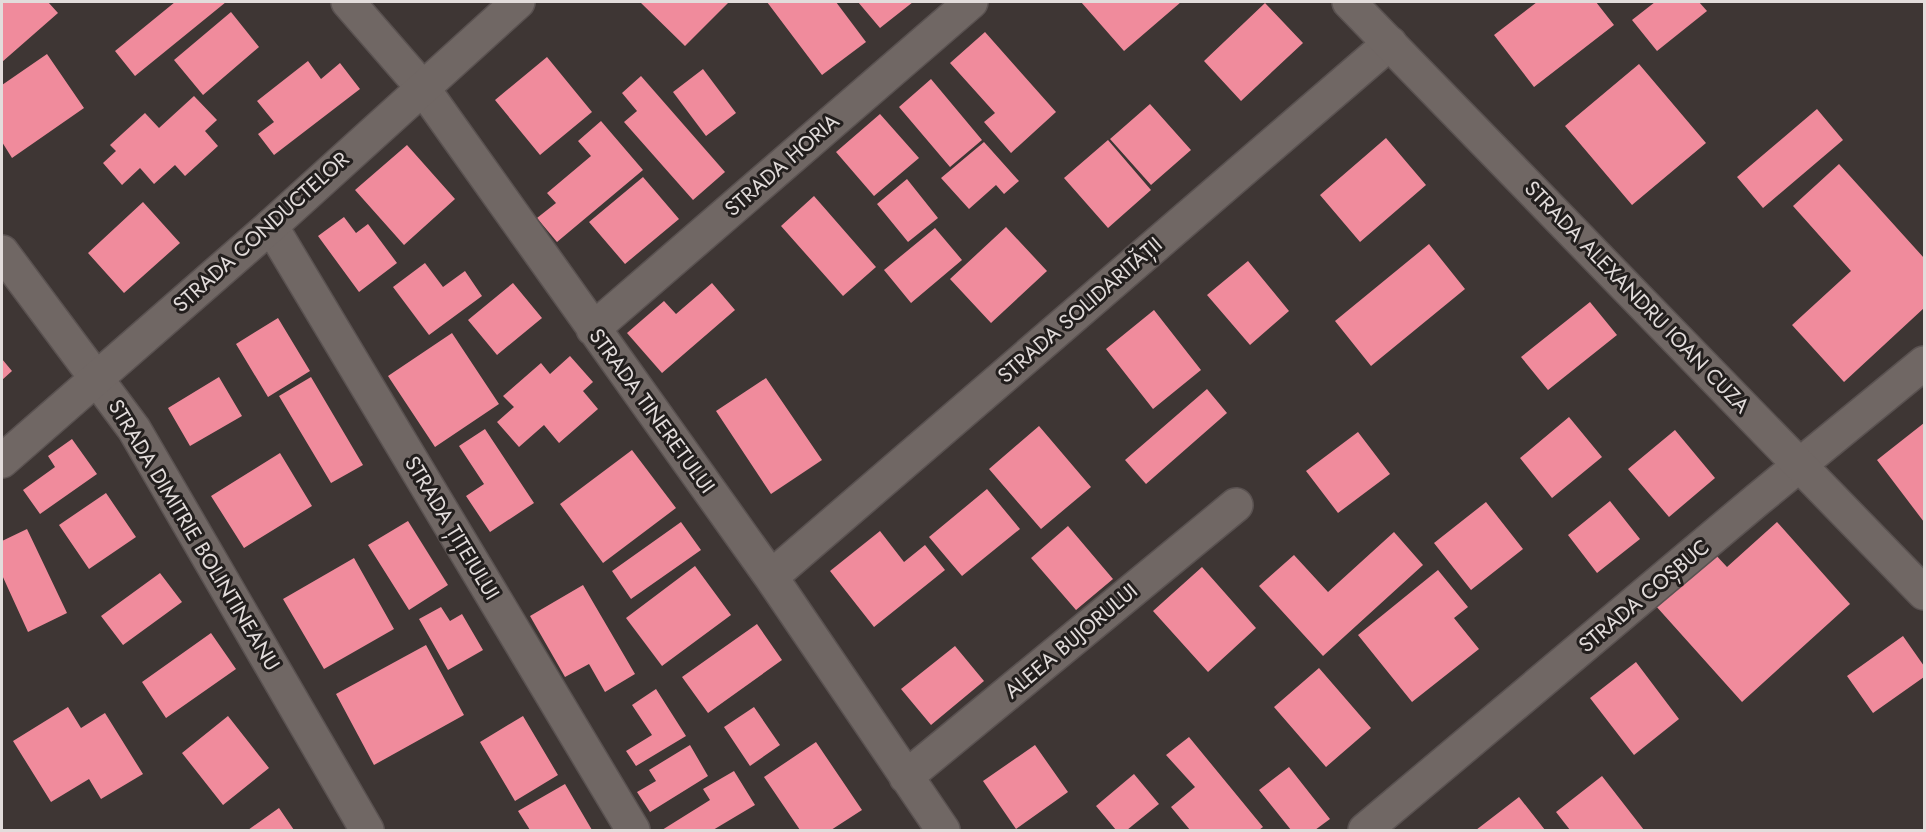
<svg xmlns="http://www.w3.org/2000/svg" width="1926" height="832" viewBox="0 0 1926 832" font-family="Jost,sans-serif">
  <style>
    .building { fill: #f08b9c }
    .lines { fill: none; stroke-linecap: round; stroke-linejoin: round }
    .minor-casing { stroke: #5a5251; stroke-width: 36 }
    .tertiary-casing { stroke: #5a5251; stroke-width: 36 }
    .minor { stroke: #706764; stroke-width: 33 }
    .tertiary { stroke: #706764; stroke-width: 33 }
    .labels { text-anchor: middle; stroke-width: 6; stroke-linejoin: round; paint-order: stroke }
    .street-label { font-size: 21px; fill: #e2dcdb; stroke: #221e1d }
  </style>
  <rect width="100%" height="100%" fill="#3e3634"/>
  <path class="building" d="M 2,2 L 48,2 L 58,13 L 2,62 Z
    M 175,2 L 226,2 L 135,76 L 115,51 Z
    M 640,2 L 729,2 L 685,46 Z
    M 767,2 L 836,2 L 866,42 L 822,75 Z
    M 858,2 L 913,2 L 880,28 Z
    M 1081,2 L 1181,2 L 1124,51 Z
    M 1537,2 L 1596,2 L 1614,25 L 1534,87 L 1494,35 Z
    M 1655,2 L 1699,2 L 1707,11 L 1657,51 L 1632,20 Z
    M 1265,3 L 1303,43 L 1241,101 L 1204,61 Z
    M 231,12 L 259,47 L 203,95 L 174,60 Z
    M 985,32 L 1056,112 L 1011,153 L 984,122 L 995,113 L 950,63 Z
    M 47,54 L 84,108 L 12,158 L 2,142 L 2,85 Z
    M 547,57 L 592,112 L 540,155 L 495,100 Z
    M 308,61 L 321,79 L 340,63 L 360,89 L 274,155 L 258,134 L 274,122 L 257,101 Z
    M 1639,64 L 1706,143 L 1632,205 L 1565,126 Z
    M 703,69 L 736,113 L 706,136 L 673,92 Z
    M 641,76 L 725,172 L 693,200 L 624,122 L 637,111 L 622,93 Z
    M 931,79 L 982,140 L 950,167 L 899,107 Z
    M 194,96 L 217,120 L 205,131 L 218,146 L 185,176 L 175,165 L 154,184 L 140,168 L 122,185 L 103,163 L 116,151 L 110,145 L 145,113 L 159,128 Z
    M 1150,104 L 1191,150 L 1151,185 L 1110,139 Z
    M 1817,109 L 1843,140 L 1763,208 L 1737,177 Z
    M 880,114 L 919,158 L 874,196 L 836,152 Z
    M 601,121 L 643,170 L 557,242 L 537,218 L 556,203 L 547,193 L 591,156 L 578,141 Z
    M 1386,138 L 1426,185 L 1360,242 L 1320,195 Z
    M 1108,140 L 1151,190 L 1108,228 L 1064,178 Z
    M 984,142 L 1019,181 L 1004,194 L 996,185 L 969,209 L 941,178 Z
    M 407,145 L 455,199 L 404,245 L 355,190 Z
    M 1839,164 L 1924,258 L 1924,308 L 1844,382 L 1792,325 L 1851,271 L 1793,206 Z
    M 643,177 L 679,219 L 625,264 L 589,222 Z
    M 907,179 L 938,218 L 908,242 L 877,204 Z
    M 814,196 L 876,267 L 843,296 L 781,226 Z
    M 143,202 L 180,243 L 124,293 L 88,253 Z
    M 344,217 L 356,233 L 368,224 L 397,263 L 359,292 L 318,236 Z
    M 1006,227 L 1047,271 L 991,323 L 950,279 Z
    M 935,228 L 962,260 L 911,303 L 884,270 Z
    M 1429,244 L 1465,289 L 1371,366 L 1335,321 Z
    M 1248,261 L 1289,311 L 1250,345 L 1207,295 Z
    M 425,263 L 443,287 L 465,271 L 482,296 L 429,335 L 393,287 Z
    M 513,283 L 542,318 L 497,355 L 468,320 Z
    M 712,283 L 735,310 L 662,373 L 627,333 L 664,301 L 676,314 Z
    M 1590,302 L 1617,335 L 1548,390 L 1521,357 Z
    M 1154,310 L 1201,370 L 1153,409 L 1106,349 Z
    M 278,318 L 310,371 L 268,397 L 236,344 Z
    M 452,333 L 499,404 L 435,447 L 388,376 Z
    M 570,356 L 593,382 L 583,391 L 598,409 L 559,443 L 544,425 L 519,447 L 497,422 L 514,407 L 503,396 L 541,363 L 550,374 Z
    M 2,359 L 12,371 L 2,380 Z
    M 219,377 L 242,416 L 190,446 L 168,408 Z
    M 311,377 L 363,465 L 331,483 L 279,396 Z
    M 766,378 L 822,460 L 771,494 L 716,411 Z
    M 1207,389 L 1227,413 L 1146,484 L 1125,460 Z
    M 1569,417 L 1602,457 L 1552,498 L 1520,458 Z
    M 1924,423 L 1924,522 L 1877,460 Z
    M 1039,426 L 1091,487 L 1041,529 L 989,469 Z
    M 485,429 L 534,503 L 490,532 L 466,496 L 484,484 L 459,446 Z
    M 1675,430 L 1715,478 L 1669,517 L 1628,469 Z
    M 1358,432 L 1390,474 L 1338,513 L 1306,471 Z
    M 72,439 L 97,474 L 40,514 L 23,490 L 55,467 L 48,456 Z
    M 632,450 L 676,508 L 603,563 L 560,504 Z
    M 280,453 L 312,506 L 244,548 L 211,496 Z
    M 987,489 L 1020,529 L 962,576 L 929,537 Z
    M 106,493 L 136,537 L 89,569 L 59,525 Z
    M 1610,501 L 1640,539 L 1597,573 L 1568,535 Z
    M 1486,502 L 1523,549 L 1471,590 L 1434,543 Z
    M 408,521 L 448,585 L 409,610 L 368,545 Z
    M 681,522 L 701,550 L 631,599 L 612,571 Z
    M 1777,522 L 1850,604 L 1742,702 L 1655,605 L 1713,552 L 1727,567 Z
    M 1068,526 L 1113,579 L 1076,610 L 1031,558 Z
    M 27,529 L 67,613 L 28,632 L 2,575 L 2,541 Z
    M 880,531 L 904,562 L 925,545 L 945,570 L 874,627 L 830,571 Z
    M 1394,532 L 1423,565 L 1323,656 L 1259,586 L 1294,555 L 1328,592 Z
    M 354,558 L 394,629 L 324,669 L 283,599 Z
    M 695,566 L 731,615 L 662,666 L 626,618 Z
    M 1202,567 L 1256,628 L 1208,672 L 1153,611 Z
    M 1438,570 L 1468,607 L 1454,618 L 1479,649 L 1412,702 L 1358,635 Z
    M 160,573 L 182,602 L 123,645 L 101,616 Z
    M 583,585 L 635,674 L 605,692 L 589,664 L 565,677 L 530,616 Z
    M 441,607 L 450,621 L 462,614 L 483,650 L 448,670 L 419,619 Z
    M 757,624 L 782,660 L 708,713 L 682,677 Z
    M 211,633 L 236,669 L 166,718 L 142,682 Z
    M 1903,636 L 1924,666 L 1924,677 L 1873,713 L 1847,676 Z
    M 426,645 L 464,715 L 374,765 L 336,694 Z
    M 955,646 L 984,681 L 931,725 L 901,689 Z
    M 1636,662 L 1679,719 L 1634,755 L 1590,698 Z
    M 1319,668 L 1371,728 L 1326,767 L 1274,707 Z
    M 656,689 L 686,736 L 636,766 L 626,751 L 652,735 L 632,705 Z
    M 68,707 L 81,728 L 105,713 L 143,774 L 101,799 L 89,779 L 51,802 L 13,741 Z
    M 754,707 L 780,745 L 750,766 L 724,727 Z
    M 228,716 L 269,768 L 223,805 L 182,753 Z
    M 523,716 L 558,775 L 515,801 L 480,742 Z
    M 1189,737 L 1263,827 L 1259,830 L 1190,830 L 1171,807 L 1195,787 L 1166,755 Z
    M 816,742 L 862,810 L 831,830 L 800,830 L 764,777 Z
    M 690,745 L 708,776 L 650,812 L 637,792 L 656,781 L 649,770 Z
    M 1035,745 L 1068,792 L 1016,829 L 983,781 Z
    M 1289,767 L 1330,819 L 1315,830 L 1291,830 L 1259,790 Z
    M 734,771 L 755,805 L 713,830 L 662,830 L 710,800 L 703,789 Z
    M 1134,774 L 1159,804 L 1127,830 L 1116,830 L 1096,806 Z
    M 1602,776 L 1644,830 L 1570,830 L 1556,812 Z
    M 565,784 L 592,830 L 530,830 L 518,811 Z
    M 1519,797 L 1545,830 L 1476,830 Z
    M 279,808 L 294,830 L 248,830 Z"/>
  <g class="lines">
    <defs>
      <path id="minor" d="M 348,2 L 422,87 L 771,577 L 943,830
        M 271,226 L 633,830
        M 2,252 L 134,429 L 367,830
        M 593,329 L 971,2
        M 771,577 L 1390,43
        M 906,777 L 1236,505
        M 1365,830 L 1757,500 L 1924,363"/>
      <path id="tertiary" d="M 1349,2 L 1924,593
        M 2,461 L 271,226 L 518,2"/>
    </defs>
    <use href="#minor" class="minor-casing"/>
    <use href="#tertiary" class="tertiary-casing"/>
    <use href="#minor" class="minor"/>
    <use href="#tertiary" class="tertiary"/>
  </g>
  <g class="labels">
    <g class="street-label">
      <text transform="translate(782 165) rotate(-41)" y="7">STRADA HORIA</text>
      <text transform="translate(261 232) rotate(-42)" y="7">STRADA CONDUCTELOR</text>
      <text transform="translate(1637 297) rotate(46)" y="7">STRADA ALEXANDRU IOAN CUZA</text>
      <text transform="translate(1080 310) rotate(-41)" y="7">STRADA SOLIDARITĂȚII</text>
      <text transform="translate(652 411) rotate(54)" y="7">STRADA TINERETULUI</text>
      <text transform="translate(452 528) rotate(59)" y="7">STRADA ȚIȚEIULUI</text>
      <text transform="translate(194 535) rotate(59)" y="7">STRADA DIMITRIE BOLINTINEANU</text>
      <text transform="translate(1644 596) rotate(-40)" y="7">STRADA COȘBUC</text>
      <text transform="translate(1071 641) rotate(-40)" y="7">ALEEA BUJORULUI</text>
    </g>
  </g>
  <rect width="1926" height="832" fill="none" stroke="#e2dcdb" stroke-width="6"/>
</svg>
